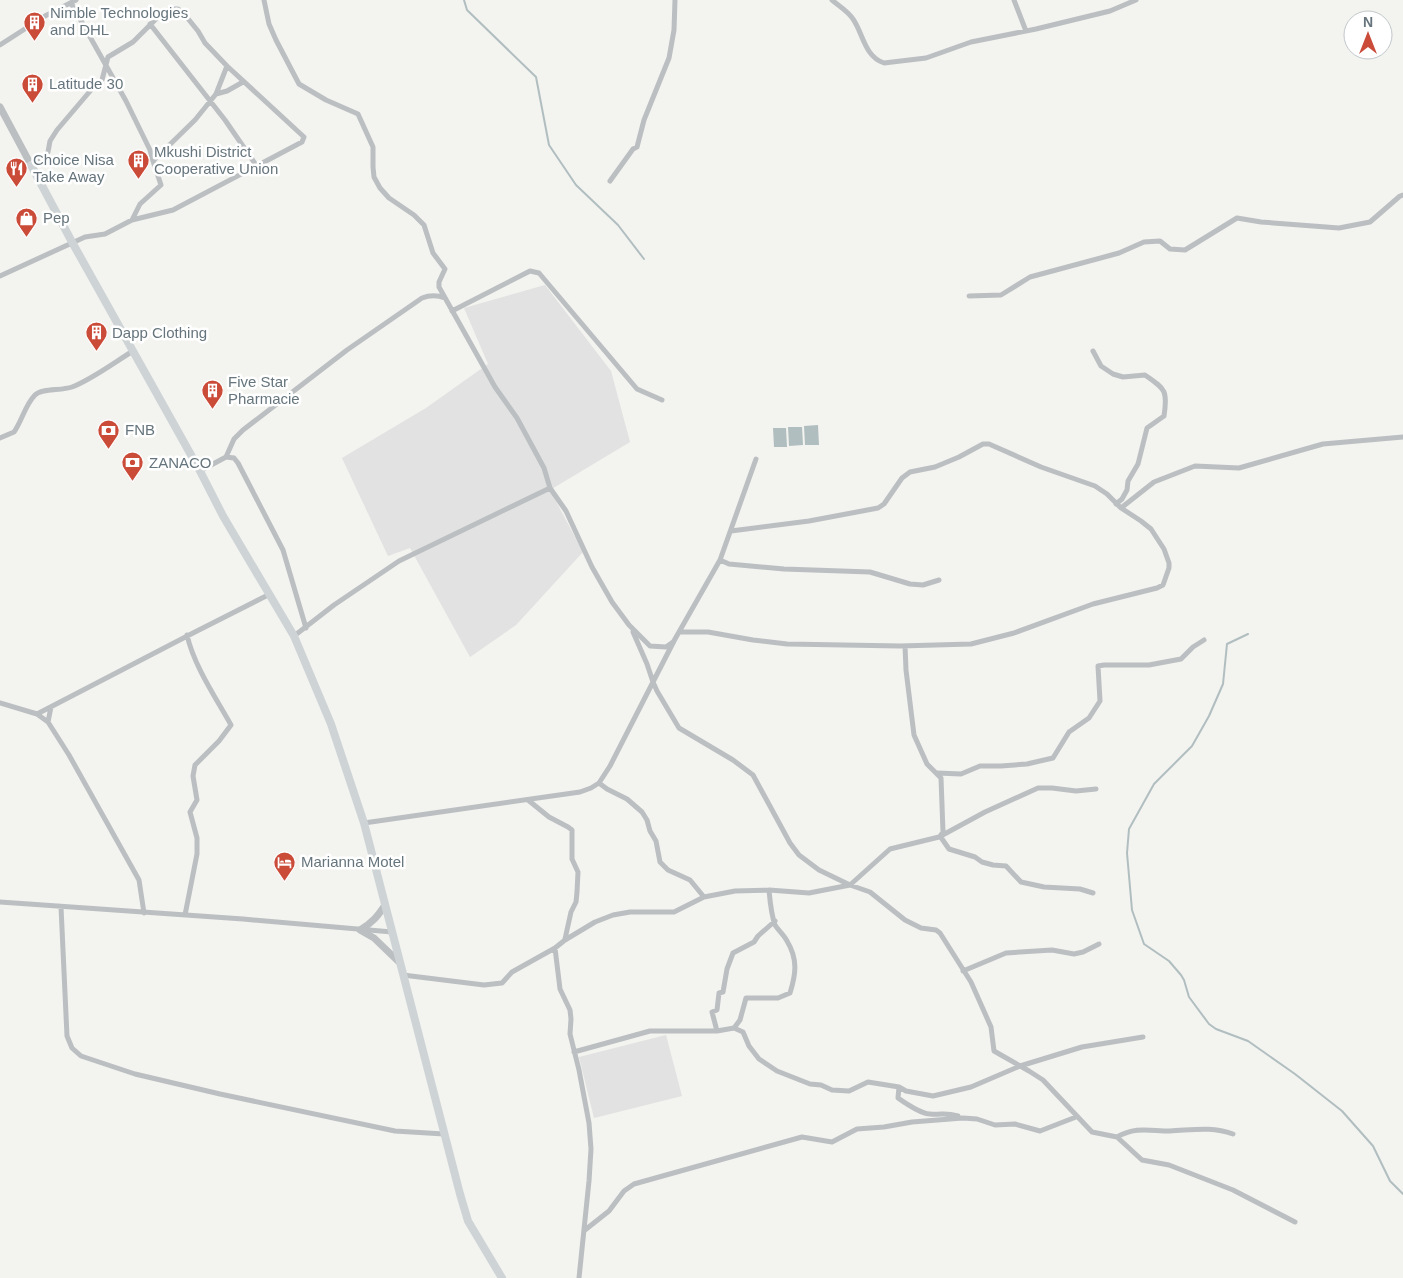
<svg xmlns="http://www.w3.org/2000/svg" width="1403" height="1278" viewBox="0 0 1403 1278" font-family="Arial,sans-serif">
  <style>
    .built { fill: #e1e2e1 }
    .water { fill: #b1bec0 }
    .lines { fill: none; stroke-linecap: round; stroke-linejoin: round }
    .stream { stroke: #b1bec0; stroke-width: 2 }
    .minor { stroke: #bbbfc1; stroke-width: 5 }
    .tertiary { stroke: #bbbfc1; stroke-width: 7 }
    .secondary { stroke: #ced4d6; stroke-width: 8 }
    .labels { text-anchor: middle; stroke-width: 5; stroke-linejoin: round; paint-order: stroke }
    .poi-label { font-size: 15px; fill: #66757d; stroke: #fff; text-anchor: start }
  </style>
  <rect width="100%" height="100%" fill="#f3f3f0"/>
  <path class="built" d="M 545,285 L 611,371 L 630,442 L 550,490 L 583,552 L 516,625 L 470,657 L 410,548 L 388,556 L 342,458 L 426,408 L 488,364 L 464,308 Z
    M 666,1035 L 682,1096 L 594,1118 L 579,1057 Z"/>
  <path class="water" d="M 818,425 L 819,445 L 805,445 L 804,426 Z
    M 788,427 L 802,427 L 803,445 L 789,446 Z
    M 773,428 L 786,428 L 787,447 L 774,447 Z"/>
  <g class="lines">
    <path class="stream" d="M 464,0 L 467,10 L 536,77 L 549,145 L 576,185 L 618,225 L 644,259
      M 1248,634 L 1227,644 L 1223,684 L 1209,716 L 1192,746 L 1154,784 L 1129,829 L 1127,853 L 1132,910 L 1144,944 L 1169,961 L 1181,975 L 1184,980 L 1189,997 L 1209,1024 L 1216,1029 L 1248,1041 L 1295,1074 L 1342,1111 L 1373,1146 L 1390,1181 L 1403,1194"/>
    <path class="minor" d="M 264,0 L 269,24 L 276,40 L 299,84 L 326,100 L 358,114 L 373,147 L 373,167 L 374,177 L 380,188 L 389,198 L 414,215 L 424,225 L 433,253 L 445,269 L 439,282 L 439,287 L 495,387 L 517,418 L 544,468 L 550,488 L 566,511 L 592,567 L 612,602 L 629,625 L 650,646 L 666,647 L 673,642
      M 832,0 C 839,6 848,11 853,19 C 863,33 864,56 884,63 L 926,58 L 971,42 L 1036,29 L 1110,11 L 1136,0
      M 1014,0 L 1026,31
      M 71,3 L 126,101 L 150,150 L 153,161
      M 150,24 L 225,120 L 256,165
      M 0,45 L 45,16 L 76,0
      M 216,94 L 227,91 L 243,82
      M 610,181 L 633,149 L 637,147 L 644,120 L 669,58 L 674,30 L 675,0
      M 132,220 L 140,204 L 161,185 L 153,161 L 195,120 L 216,94 L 227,66
      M 0,276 L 85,237 L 105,234 L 132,220 L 173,210 L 302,142 L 304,137 L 227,66 L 205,43 L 198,31 L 185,15 L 178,9 L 169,9 L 158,17 L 133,42 L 108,57 L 102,80 L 91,90 L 57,130 L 50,141 L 48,152 L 43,158 L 31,165
      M 969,296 L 1001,295 L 1030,277 L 1119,253 L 1144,242 L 1160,241 L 1170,249 L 1185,250 L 1237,218 L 1261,222 L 1339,228 L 1370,222 L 1400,196 L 1403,195
      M 452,311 L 530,271 L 539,273 L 637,389 L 662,400
      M 1093,351 L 1101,366 L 1113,374 L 1123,377 L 1145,375 C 1165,389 1168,390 1164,416 L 1147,428 L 1138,464 L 1128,481 L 1127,490 L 1122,499 L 1116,504
      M 0,438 L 14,432 C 22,421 25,405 35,395 C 42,388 61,391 72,387 C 91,380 115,362 133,351
      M 226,457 L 234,458 L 238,463 L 283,550 L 306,628
      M 756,459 L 720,560 L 675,639 L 653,682 L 657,691 L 679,728 L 733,760 L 753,775 L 790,843 L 799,855 L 819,870 L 850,885 L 870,892 L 905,920 L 921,928 L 936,930 L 940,933 L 971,982 L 991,1027 L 994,1051 L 1029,1071 L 1043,1080 L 1092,1132 L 1117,1137 L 1142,1160 L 1169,1165 L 1233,1190 L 1295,1222
      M 200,471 L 226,457 L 234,439 L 243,430 L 347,350 L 422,298 C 430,295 437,295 445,298
      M 1121,508 L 1154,482 L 1195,466 L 1239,468 L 1323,444 L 1403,437
      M 720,560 L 729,564 L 784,569 L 870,572 L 910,584 L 923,585 L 939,580
      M 679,632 L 708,632 L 753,640 L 787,644 L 900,646 L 971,644 L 1014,633 L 1093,604 L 1157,588 L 1163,585 L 1169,568 L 1169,563 L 1164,549 L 1151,529 L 1141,521 L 1121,508 L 1107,494 L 1095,486 L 1041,467 L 989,444 L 983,444 L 959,457 L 935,467 L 910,472 L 902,478 L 884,504 L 878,508 L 809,521 L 731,531
      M 294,636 L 334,605 L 399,561 L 550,488
      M 905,646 L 906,670 L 914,735 L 927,764 L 941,778 L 943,832 L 941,835
      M 0,703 L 37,714 L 48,722 L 69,755 L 139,880 L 144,913
      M 37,714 L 195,632 L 268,595
      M 48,722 L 51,707
      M 937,773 L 961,774 L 980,766 L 1001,766 L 1027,764 L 1053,758 L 1069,732 L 1089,718 L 1100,701 L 1098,666 L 1104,665 L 1149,665 L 1181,659 L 1193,647 L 1204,640
      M 599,783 L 607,789 L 627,799 L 642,812 L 647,820 L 650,831 L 656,841 L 660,862 L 668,870 L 690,880 L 704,897
      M 528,800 L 549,817 L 568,827 L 572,830 L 572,859 L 578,872 L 577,892 L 576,902 L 571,912 L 565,939
      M 364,823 L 580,792 L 591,788 L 599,783 L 610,766 L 653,682 L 647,664 L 633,632
      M 940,836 L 949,849 L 975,857 L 982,862 L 993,865 L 1006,866 L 1021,882 L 1044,887 L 1080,889 L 1093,893
      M 0,902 L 243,919 L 392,932
      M 61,907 L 67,1036 L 72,1048 L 81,1056 L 135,1074 L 220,1094 L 395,1131 L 444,1134
      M 185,915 L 197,854 L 197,838 L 190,812 L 197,800 L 193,776 L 195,765 L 219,741 L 231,725 C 216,698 194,666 187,635
      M 555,948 L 560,989 L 570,1010 L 571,1019 L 570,1034 L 579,1070 L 589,1123 L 591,1149 L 589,1181 L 579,1278
      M 963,971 L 1006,953 L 1052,950 L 1074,954 L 1083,952 L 1099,944
      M 403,975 L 484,985 L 502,983 L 512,972 L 555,948 L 565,940 L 595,922 L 613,915 L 630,912 L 674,912 L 704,897 L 735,891 L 769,890 L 809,893 L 850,885 L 890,849 L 939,837 L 985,812 L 1038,788 L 1052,788 L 1076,791 L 1096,789
      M 734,1028 L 740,1020 L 746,998 L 778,998 L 790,993 C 796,974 798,959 787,941 C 784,935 778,930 775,925 C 771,914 770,901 769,890
      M 717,1031 L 712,1012 L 717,1010 L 719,993 L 723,992 L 727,969 L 733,953 L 754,942 L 758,936 L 775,921
      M 574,1052 L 650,1031 L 717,1031 L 734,1028 L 743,1032 L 749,1046 L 759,1059 L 777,1071 L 810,1084 L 821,1085 L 832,1090 L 849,1091 L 868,1082 L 899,1087 L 906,1091 L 933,1096 L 971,1087 L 1020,1066 L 1082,1047 L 1143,1037
      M 899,1087 L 898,1098 C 905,1103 922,1114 930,1114 C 943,1115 944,1112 958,1116
      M 1117,1137 C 1136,1126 1150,1131 1170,1131 C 1193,1130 1211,1126 1233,1134
      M 585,1230 L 609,1211 L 624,1191 L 634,1184 L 802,1137 L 832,1142 L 857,1129 L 884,1127 L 912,1122 L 963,1118 L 977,1119 L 995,1125 L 1015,1124 L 1040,1131 L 1076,1117"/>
    <path class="tertiary" d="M 0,107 L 31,165
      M 385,905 C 378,916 372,923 360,930 L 374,938 L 400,963"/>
    <path class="secondary" d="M 31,165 L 72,242 L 200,471 L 223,516 L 294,636 L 331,724 L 364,823 L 460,1194 L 468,1221 L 502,1278"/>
  </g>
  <defs>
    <symbol id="building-pin" viewBox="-11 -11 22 30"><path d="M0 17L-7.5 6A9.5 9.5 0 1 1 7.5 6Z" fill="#cb4b39" stroke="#fff"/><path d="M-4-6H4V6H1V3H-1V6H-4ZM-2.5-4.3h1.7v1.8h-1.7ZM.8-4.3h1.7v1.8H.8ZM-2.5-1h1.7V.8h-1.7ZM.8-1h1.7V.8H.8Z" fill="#fff"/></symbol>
    <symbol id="restaurant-pin" viewBox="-11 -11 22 30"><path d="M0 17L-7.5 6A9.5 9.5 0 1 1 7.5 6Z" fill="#cb4b39" stroke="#fff"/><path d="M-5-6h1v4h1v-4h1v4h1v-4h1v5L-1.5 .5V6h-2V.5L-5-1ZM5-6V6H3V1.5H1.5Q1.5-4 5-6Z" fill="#fff"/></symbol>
    <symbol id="shop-pin" viewBox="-11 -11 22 30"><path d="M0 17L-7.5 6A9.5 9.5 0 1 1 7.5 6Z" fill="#cb4b39" stroke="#fff"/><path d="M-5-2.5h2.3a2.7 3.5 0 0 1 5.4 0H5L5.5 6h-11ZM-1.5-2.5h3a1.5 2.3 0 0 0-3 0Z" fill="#fff"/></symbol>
    <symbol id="bank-pin" viewBox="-11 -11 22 30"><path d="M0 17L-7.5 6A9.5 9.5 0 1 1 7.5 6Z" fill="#cb4b39" stroke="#fff"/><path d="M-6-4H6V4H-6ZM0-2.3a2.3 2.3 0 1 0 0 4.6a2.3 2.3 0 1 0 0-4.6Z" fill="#fff"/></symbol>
    <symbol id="hotel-pin" viewBox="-11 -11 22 30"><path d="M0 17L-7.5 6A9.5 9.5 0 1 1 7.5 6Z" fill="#cb4b39" stroke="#fff"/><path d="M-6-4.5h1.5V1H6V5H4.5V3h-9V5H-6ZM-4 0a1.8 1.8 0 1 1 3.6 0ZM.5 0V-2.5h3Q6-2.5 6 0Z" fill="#fff"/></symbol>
  </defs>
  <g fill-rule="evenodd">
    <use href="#building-pin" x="22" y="10" width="25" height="34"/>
    <use href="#building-pin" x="20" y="72" width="25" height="34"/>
    <use href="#building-pin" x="126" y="148" width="25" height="34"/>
    <use href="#restaurant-pin" x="4" y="156" width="25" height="34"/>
    <use href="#shop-pin" x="14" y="206" width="25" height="34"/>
    <use href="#building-pin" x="84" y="320" width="25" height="34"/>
    <use href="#building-pin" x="200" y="378" width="25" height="34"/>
    <use href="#bank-pin" x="96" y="418" width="25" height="34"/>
    <use href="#bank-pin" x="120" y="450" width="25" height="34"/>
    <use href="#hotel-pin" x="272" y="850" width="25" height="34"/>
  </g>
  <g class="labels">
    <g class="poi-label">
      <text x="50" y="18">Nimble Technologies<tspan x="50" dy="17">and DHL</tspan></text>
      <text x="49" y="89">Latitude 30</text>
      <text x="154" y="157">Mkushi District<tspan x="154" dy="17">Cooperative Union</tspan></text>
      <text x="33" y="165">Choice Nisa<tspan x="33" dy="17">Take Away</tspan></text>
      <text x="43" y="223">Pep</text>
      <text x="112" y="338">Dapp Clothing</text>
      <text x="228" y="387">Five Star<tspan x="228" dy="17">Pharmacie</tspan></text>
      <text x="125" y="435">FNB</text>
      <text x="149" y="468">ZANACO</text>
      <text x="301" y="867">Marianna Motel</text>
    </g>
  </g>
  <g transform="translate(1368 35)"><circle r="24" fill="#ffffff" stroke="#c2c8cb"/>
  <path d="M0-4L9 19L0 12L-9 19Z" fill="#cb4b39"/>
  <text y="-8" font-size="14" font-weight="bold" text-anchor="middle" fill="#66757d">N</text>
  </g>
</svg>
